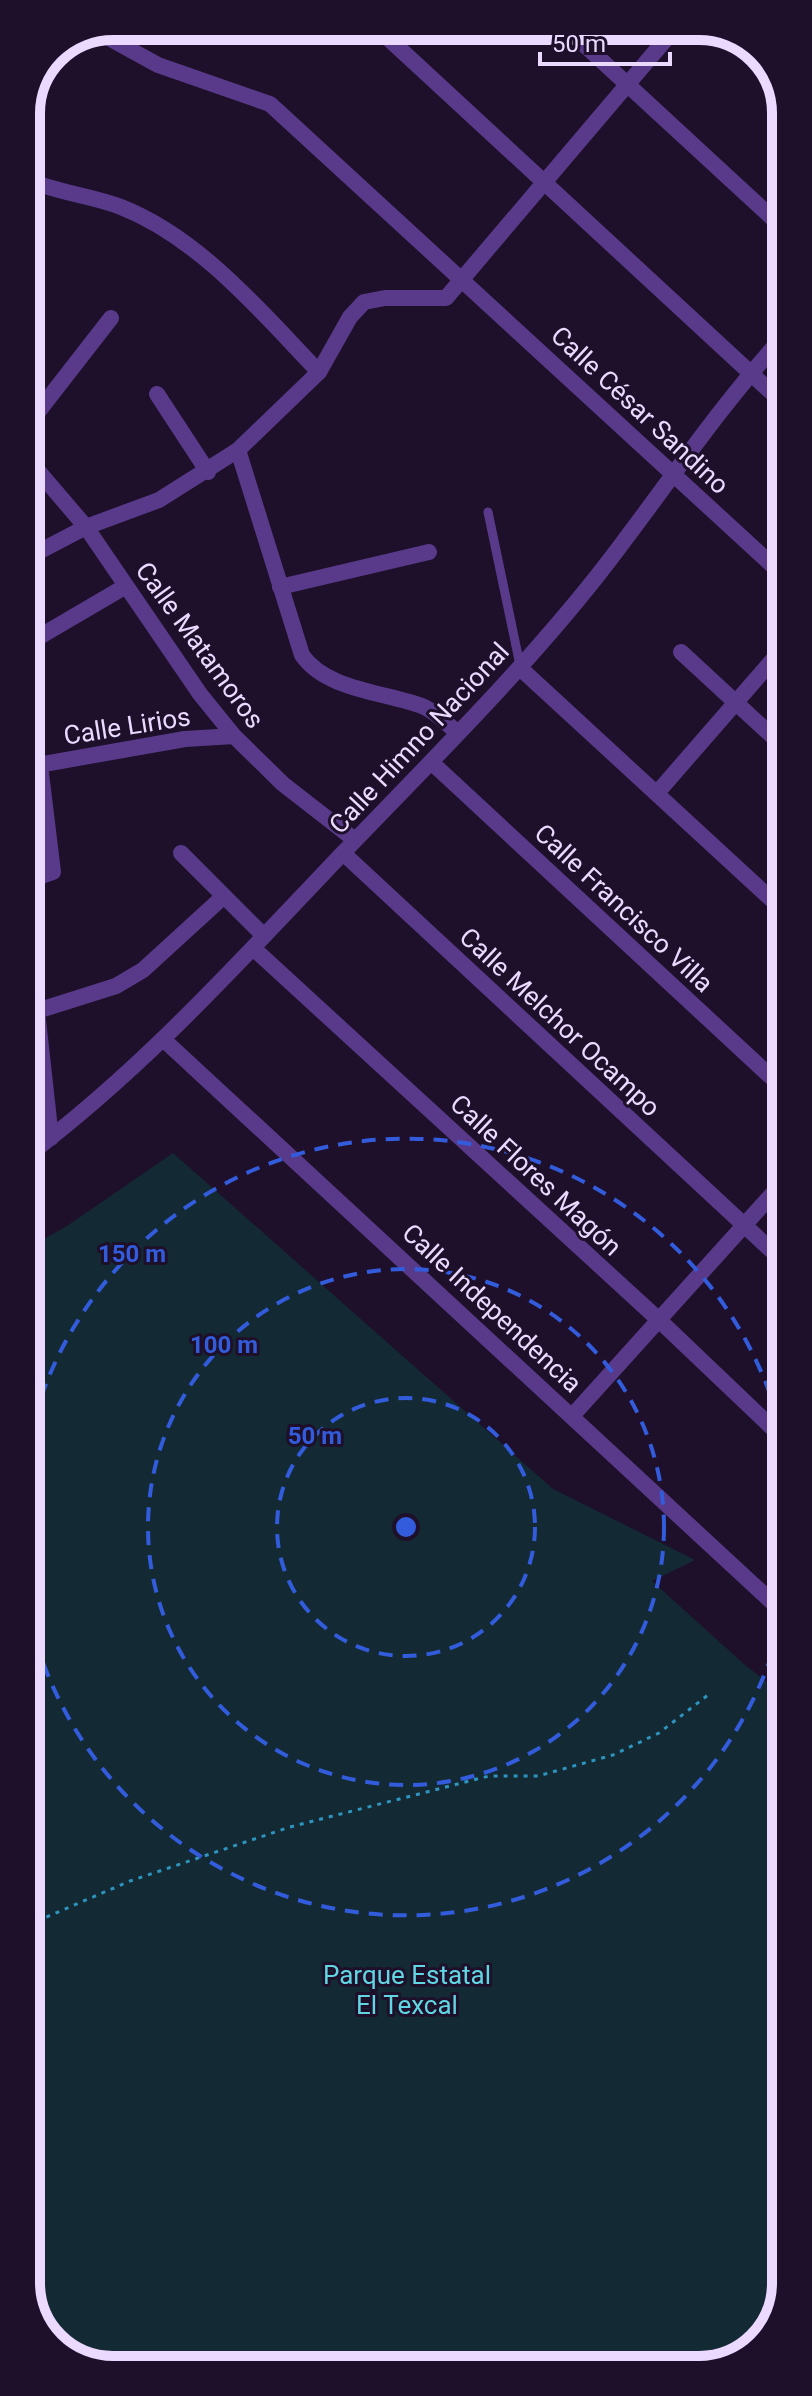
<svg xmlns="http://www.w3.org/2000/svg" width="812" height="2396" viewBox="0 0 812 2396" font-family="Roboto,sans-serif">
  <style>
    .green { fill: #132a34 }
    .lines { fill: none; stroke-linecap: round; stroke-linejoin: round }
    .path { stroke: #2e94be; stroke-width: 3; stroke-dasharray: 4 6; stroke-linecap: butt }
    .lane { stroke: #593a8a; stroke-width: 9 }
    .street { stroke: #593a8a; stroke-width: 16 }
    .ring { fill: none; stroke: #325cdc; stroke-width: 4; stroke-dasharray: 14 10 }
    .labels { text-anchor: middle; stroke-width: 6; stroke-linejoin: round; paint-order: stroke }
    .street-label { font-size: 26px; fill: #ebd9ff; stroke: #1e102a }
    .park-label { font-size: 26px; fill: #61d6e3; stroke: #1e102a }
    .rim { fill: none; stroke: #ebd9ff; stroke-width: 10 }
    .centre { fill: #325cdc; stroke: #1e102a; stroke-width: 4 }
    .ring-label { font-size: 24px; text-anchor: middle; font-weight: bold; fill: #325cdc; stroke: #1e102a; stroke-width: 6; stroke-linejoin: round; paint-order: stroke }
  </style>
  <rect width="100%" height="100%" fill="#1e102a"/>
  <path class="green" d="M 173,1153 L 553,1489 L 695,1560 L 652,1581 L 745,1665 L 785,1696 L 786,2283 L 768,2336 L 721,2367 L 107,2370 L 56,2349 L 29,2305 L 28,1248 L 67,1226 Z"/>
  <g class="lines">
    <path class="path" d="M 28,1925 L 130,1881 L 290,1827 L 489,1776 L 538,1776 L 613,1755 L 659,1733 L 708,1695"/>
    <path class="lane" d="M 488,512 L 520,665"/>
    <path class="street" d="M 375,26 L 784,404
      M 564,26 L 783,228
      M 98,32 L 158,65 L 270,104 L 784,576
      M 26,179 C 57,193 90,195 121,207 C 200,238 262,313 319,372
      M 157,394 L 208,472
      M 27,426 L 111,318
      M 238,450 L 302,655 C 326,690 384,692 422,706 C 435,711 447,724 458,733
      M 27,458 L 86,527 L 200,694 L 234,736 L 283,784 L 355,840
      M 27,558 L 86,527 L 159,500 L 238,450 L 319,372 L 350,317 L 364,302 L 385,298 L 446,298 L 677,26
      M 280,587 L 429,552
      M 27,644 L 126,586
      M 681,652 L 784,747
      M 520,668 L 784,911
      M 431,762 L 784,1089
      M 27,767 L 185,739 L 234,736
      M 657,793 L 784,647
      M 181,853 L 264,936
      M 343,853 L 785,1263
      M 27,881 L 53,872 L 40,765
      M 253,948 L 659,1320 L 785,1440
      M 35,956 L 37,1011 L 51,1138
      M 37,1011 L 116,986 L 143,970 L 224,896
      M 164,1040 L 785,1614
      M 27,1156 C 144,1068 240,961 341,855 C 428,764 519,675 598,575 C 660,496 715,411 783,337
      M 573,1415 L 785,1180"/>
  </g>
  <g class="ring">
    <circle cx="406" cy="1527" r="129"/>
    <circle cx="406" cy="1527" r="258"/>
    <path d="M785 1607A387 387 0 0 1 28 1611M28 1443A387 387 0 0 1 785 1447"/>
  </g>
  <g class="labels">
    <g class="street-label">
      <text transform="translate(640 410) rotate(43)" y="9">Calle César Sandino</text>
      <text transform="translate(200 645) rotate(54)" y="9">Calle Matamoros</text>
      <text transform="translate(127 726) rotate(-9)" y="9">Calle Lirios</text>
      <text transform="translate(419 738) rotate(-47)" y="9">Calle Himno Nacional</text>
      <text transform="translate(624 908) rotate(43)" y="9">Calle Francisco Villa</text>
      <text transform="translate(560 1022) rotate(43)" y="9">Calle Melchor Ocampo</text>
      <text transform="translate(536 1175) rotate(43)" y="9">Calle Flores Magón</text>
      <text transform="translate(492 1308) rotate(43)" y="9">Calle Independencia</text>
    </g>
    <g class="park-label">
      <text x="407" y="1984">Parque Estatal<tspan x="407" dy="30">El Texcal</tspan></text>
    </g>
  </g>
  <path d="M0 0H812V2396H0ZM113 40H699A73 73 0 0 1 772 113V2283A73 73 0 0 1 699 2356H113A73 73 0 0 1 40 2283V113A73 73 0 0 1 113 40Z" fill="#1e102a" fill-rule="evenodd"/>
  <path class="rim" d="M113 40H699A73 73 0 0 1 772 113V2283A73 73 0 0 1 699 2356H113A73 73 0 0 1 40 2283V113A73 73 0 0 1 113 40Z"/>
  <circle cx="406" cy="1527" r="12" class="centre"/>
  <g class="ring-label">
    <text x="132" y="1262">150 m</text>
    <text x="224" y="1353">100 m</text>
    <text x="315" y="1444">50 m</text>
  </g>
  <path d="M540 52v12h130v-12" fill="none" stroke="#ebd9ff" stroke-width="4"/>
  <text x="552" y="52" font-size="24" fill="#ebd9ff" stroke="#1e102a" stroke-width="6" paint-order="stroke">50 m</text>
</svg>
